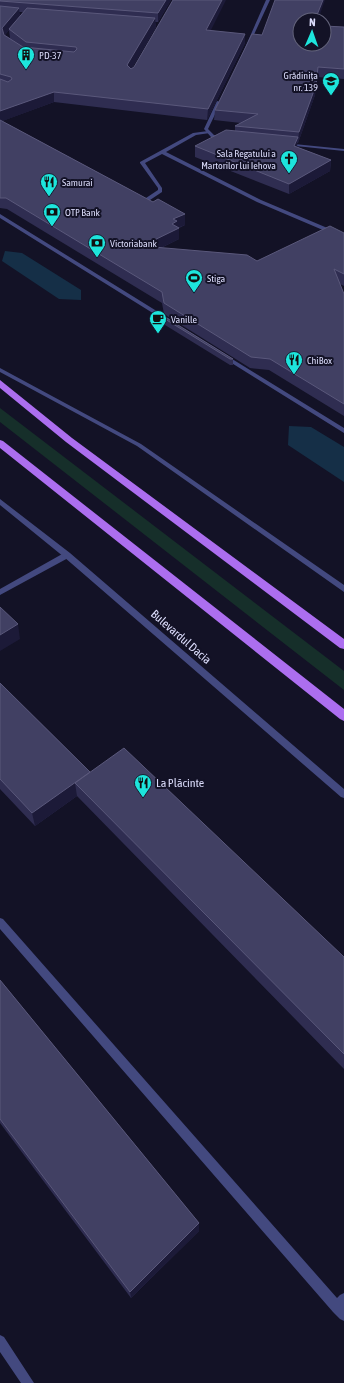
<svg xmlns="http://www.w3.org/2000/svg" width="344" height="1383" viewBox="0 0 344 1383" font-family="'Asap Condensed',sans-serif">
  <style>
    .green { fill: #162f2a }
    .water { fill: #152f47 }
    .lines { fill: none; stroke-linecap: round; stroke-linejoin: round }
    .lane { fill: #43497f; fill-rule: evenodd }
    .street { fill: #43497f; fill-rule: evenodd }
    .primary { fill: #ac6eef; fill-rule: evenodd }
    .wall { fill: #2f2d51; fill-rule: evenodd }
    .shaded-wall { fill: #1c1a38 }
    .building { fill: #414063; stroke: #5a587b }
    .labels { text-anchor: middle; stroke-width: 4; stroke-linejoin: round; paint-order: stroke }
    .far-poi-label { font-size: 10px; fill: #dbdcfb; stroke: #131226; text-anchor: start }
    .street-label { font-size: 12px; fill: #dbdcfb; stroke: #131226 }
    .poi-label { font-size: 12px; fill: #dbdcfb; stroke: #131226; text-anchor: start }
  </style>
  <rect width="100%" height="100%" fill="#131226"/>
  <path class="green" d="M 0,408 L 344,671 L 344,690 L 0,422 Z"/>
  <path class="water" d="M 5,251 L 22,253 L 81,290 L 81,300 L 59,299 L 2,261 Z
    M 289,426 L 311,427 L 344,447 L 344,482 L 288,445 Z"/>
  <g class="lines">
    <path class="lane" d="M 208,131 L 210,131 L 210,133 L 196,135 L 166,152 L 261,200 L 344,235 L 344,239 L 257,202 L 162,154 L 145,163 L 162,188 L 162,192 L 150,200 L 146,200 L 146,198 L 158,190 L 158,188 L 140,163 L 140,162 L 193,133 Z
      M 0,214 L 176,323 L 177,324 L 172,325 L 0,218 Z
      M 224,354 L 344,428 L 344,433 L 222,357 L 222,355 Z
      M 64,553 L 67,553 L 71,555 L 70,557 L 0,595 L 0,589 Z
      M 0,918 L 3,919 L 337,1298 L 340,1295 L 344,1293 L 344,1321 L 340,1319 L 333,1312 L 0,929 Z
      M 0,1335 L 4,1337 L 34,1383 L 21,1383 L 0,1352 Z"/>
    <path class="street" d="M 266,0 L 270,0 L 244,56 L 241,57 Z
      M 217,101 L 221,102 L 208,129 L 214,135 L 227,137 L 227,139 L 225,139 L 211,137 L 204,129 Z
      M 284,143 L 344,149 L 344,151 L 286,145 L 284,145 Z
      M 0,368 L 141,444 L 344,585 L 344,592 L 137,446 L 0,372 Z
      M 0,499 L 70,553 L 344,789 L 344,798 L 341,797 L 64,557 L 0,505 Z"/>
    <path class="primary" d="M 0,380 L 72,438 L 344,639 L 344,649 L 340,648 L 66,442 L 0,388 Z
      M 0,440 L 3,441 L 344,709 L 344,721 L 340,719 L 0,448 Z"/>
  </g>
  <path class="wall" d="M 0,0 L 171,0 L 158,22 L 155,22 L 156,27 L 132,68 L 211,31 L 245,43 L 207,120 L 54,102 L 2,121 L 153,202 L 185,214 L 185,225 L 179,228 L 179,239 L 161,248 L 257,261 L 344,233 L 344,286 L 340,284 L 344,294 L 344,416 L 269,370 L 250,368 L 164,314 L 162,303 L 7,209 L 0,208 ZM 19,12 L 23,12 L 20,16 ZM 9,30 L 10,38 L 5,35 Z
    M 344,27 L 344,79 L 317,77 L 315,95 L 298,143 L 297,143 L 297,147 L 331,160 L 330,171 L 289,194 L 195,157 L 195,146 L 235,131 L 235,126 L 241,123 L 214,120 L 215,110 L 300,44 Z
    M 165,317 L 233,359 L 233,365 L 230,365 L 165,325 Z
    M 0,683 L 90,772 L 344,957 L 344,1069 L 77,796 L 35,826 L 0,789 Z
    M 0,980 L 199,1223 L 199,1231 L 131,1298 L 0,1123 Z"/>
  <path class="shaded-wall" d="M 166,0 L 171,0 L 158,22 L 158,13 Z
    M 222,0 L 226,0 L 206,40 L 206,30 Z
    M 323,0 L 325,0 L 318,20 L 315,20 Z
    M 19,8 L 20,17 L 9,29 L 9,30 L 3,37 L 2,28 Z
    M 155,18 L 156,27 L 128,75 L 127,65 Z
    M 245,34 L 245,43 L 207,120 L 208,109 Z
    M 316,85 L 315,95 L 298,143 L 299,132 Z
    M 54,92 L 54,102 L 0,122 L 0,111 Z
    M 298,137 L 297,148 L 294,146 Z
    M 331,160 L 330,171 L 289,194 L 289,184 Z
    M 185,214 L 185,225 L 177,228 L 179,228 L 179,239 L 142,257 L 142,246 L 172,224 L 173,219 Z
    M 18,624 L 20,639 L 0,651 L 0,635 Z
    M 90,772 L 75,783 L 77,796 L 35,826 L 32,813 Z
    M 199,1223 L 199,1231 L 131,1298 L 130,1292 Z"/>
  <path class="building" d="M 0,0 L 166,0 L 158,13 L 0,1 Z
    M 173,0 L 222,0 L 206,30 L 245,34 L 208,109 L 54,92 L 0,111 L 0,79 L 8,82 L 12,79 L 11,77 L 0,74 L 0,6 L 19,8 L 2,28 L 4,35 L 23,47 L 74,52 L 77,49 L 76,47 L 26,42 L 9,29 L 27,8 L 155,18 L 127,65 L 131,69 L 134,67 Z
    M 275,0 L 323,0 L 315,20 L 300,20 L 300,44 L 324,44 L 324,26 L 344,27 L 344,69 L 318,67 L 316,85 L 299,132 L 235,126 L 258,114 L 215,110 L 252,34 L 262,35 Z
    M 0,120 L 153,202 L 158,199 L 185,214 L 173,219 L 177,221 L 172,224 L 179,228 L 142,246 L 247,255 L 257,261 L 330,226 L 344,233 L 344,274 L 334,269 L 344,294 L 344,404 L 270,359 L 251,357 L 164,303 L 162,292 L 6,198 L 0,198 Z
    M 226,130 L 298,137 L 294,146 L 331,160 L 289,184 L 195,146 Z
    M 165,317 L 233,359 L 230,359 L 165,319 Z
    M 0,607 L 18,624 L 0,635 Z
    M 0,683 L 90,772 L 32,813 L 0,779 Z
    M 124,748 L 344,957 L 344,1054 L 75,783 Z
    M 0,980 L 199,1223 L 130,1292 L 0,1119 Z"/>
  <defs>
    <symbol id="building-pin" viewBox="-11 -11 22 30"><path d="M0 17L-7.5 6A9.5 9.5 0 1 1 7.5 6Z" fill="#1de5dc" stroke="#131226"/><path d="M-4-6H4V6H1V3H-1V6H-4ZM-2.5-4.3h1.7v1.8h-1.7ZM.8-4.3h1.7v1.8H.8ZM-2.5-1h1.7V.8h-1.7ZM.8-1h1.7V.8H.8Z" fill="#111"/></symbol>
    <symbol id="school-pin" viewBox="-11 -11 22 30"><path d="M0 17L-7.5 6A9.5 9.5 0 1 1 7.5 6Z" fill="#1de5dc" stroke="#131226"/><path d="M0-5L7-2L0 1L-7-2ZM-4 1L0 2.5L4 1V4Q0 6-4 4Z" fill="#111"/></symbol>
    <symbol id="church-pin" viewBox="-11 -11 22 30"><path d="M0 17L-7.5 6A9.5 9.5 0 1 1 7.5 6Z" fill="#1de5dc" stroke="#131226"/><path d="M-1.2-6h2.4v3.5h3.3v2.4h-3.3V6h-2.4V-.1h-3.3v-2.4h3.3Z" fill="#111"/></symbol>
    <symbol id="restaurant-pin" viewBox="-11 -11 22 30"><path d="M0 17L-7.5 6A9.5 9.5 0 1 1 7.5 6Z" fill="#1de5dc" stroke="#131226"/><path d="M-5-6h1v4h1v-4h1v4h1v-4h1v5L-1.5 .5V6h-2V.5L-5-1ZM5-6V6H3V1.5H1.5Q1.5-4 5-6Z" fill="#111"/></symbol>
    <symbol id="bank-pin" viewBox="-11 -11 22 30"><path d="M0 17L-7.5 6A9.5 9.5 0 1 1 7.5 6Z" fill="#1de5dc" stroke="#131226"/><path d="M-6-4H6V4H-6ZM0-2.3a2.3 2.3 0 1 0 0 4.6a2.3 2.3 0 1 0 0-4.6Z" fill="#111"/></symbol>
    <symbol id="stadium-pin" viewBox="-11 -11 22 30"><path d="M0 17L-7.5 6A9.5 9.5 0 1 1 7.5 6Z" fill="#1de5dc" stroke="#131226"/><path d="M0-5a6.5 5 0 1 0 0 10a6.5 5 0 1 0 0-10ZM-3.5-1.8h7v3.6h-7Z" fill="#111"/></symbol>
    <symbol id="cafe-pin" viewBox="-11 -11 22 30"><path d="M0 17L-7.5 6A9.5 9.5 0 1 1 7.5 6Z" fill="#1de5dc" stroke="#131226"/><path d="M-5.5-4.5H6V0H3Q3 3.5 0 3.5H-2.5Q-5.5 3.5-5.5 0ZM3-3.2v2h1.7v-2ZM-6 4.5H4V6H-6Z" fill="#111"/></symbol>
  </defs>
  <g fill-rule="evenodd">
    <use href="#building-pin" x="16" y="45" width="20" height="27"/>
    <use href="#school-pin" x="321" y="71" width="20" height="27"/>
    <use href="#church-pin" x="279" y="149" width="20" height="27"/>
    <use href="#restaurant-pin" x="39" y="172" width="20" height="27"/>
    <use href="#bank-pin" x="42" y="202" width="20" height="27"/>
    <use href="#bank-pin" x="87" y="233" width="20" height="27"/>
    <use href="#stadium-pin" x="184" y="268" width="20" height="27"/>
    <use href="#cafe-pin" x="148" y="309" width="20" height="27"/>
    <use href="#restaurant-pin" x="284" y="350" width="20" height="27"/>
    <use href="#restaurant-pin" x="133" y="773" width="20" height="27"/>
  </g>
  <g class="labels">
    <g class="far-poi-label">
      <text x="39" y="59">PD-37</text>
      <text x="318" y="79" text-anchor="end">Grădinița<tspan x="318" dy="12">nr. 139</tspan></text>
      <text x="276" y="157" text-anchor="end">Sala Regatului a<tspan x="276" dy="12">Martorilor lui Iehova</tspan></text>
      <text x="62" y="186">Samurai</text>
      <text x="65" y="216">OTP Bank</text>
      <text x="110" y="247">Victoriabank</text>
      <text x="207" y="282">Stiga</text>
      <text x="171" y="323">Vanille</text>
      <text x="307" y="364">ChiBox</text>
    </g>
    <g class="street-label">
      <text transform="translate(181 637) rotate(41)" y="4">Bulevardul Dacia</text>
    </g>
    <g class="poi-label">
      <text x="156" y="787">La Plăcinte</text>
    </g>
  </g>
  <g transform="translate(312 32) rotate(2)"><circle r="19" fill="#131226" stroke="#63637b"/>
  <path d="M0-3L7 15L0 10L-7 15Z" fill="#1de5dc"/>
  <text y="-6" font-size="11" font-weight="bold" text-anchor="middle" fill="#dbdcfb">N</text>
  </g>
</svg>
